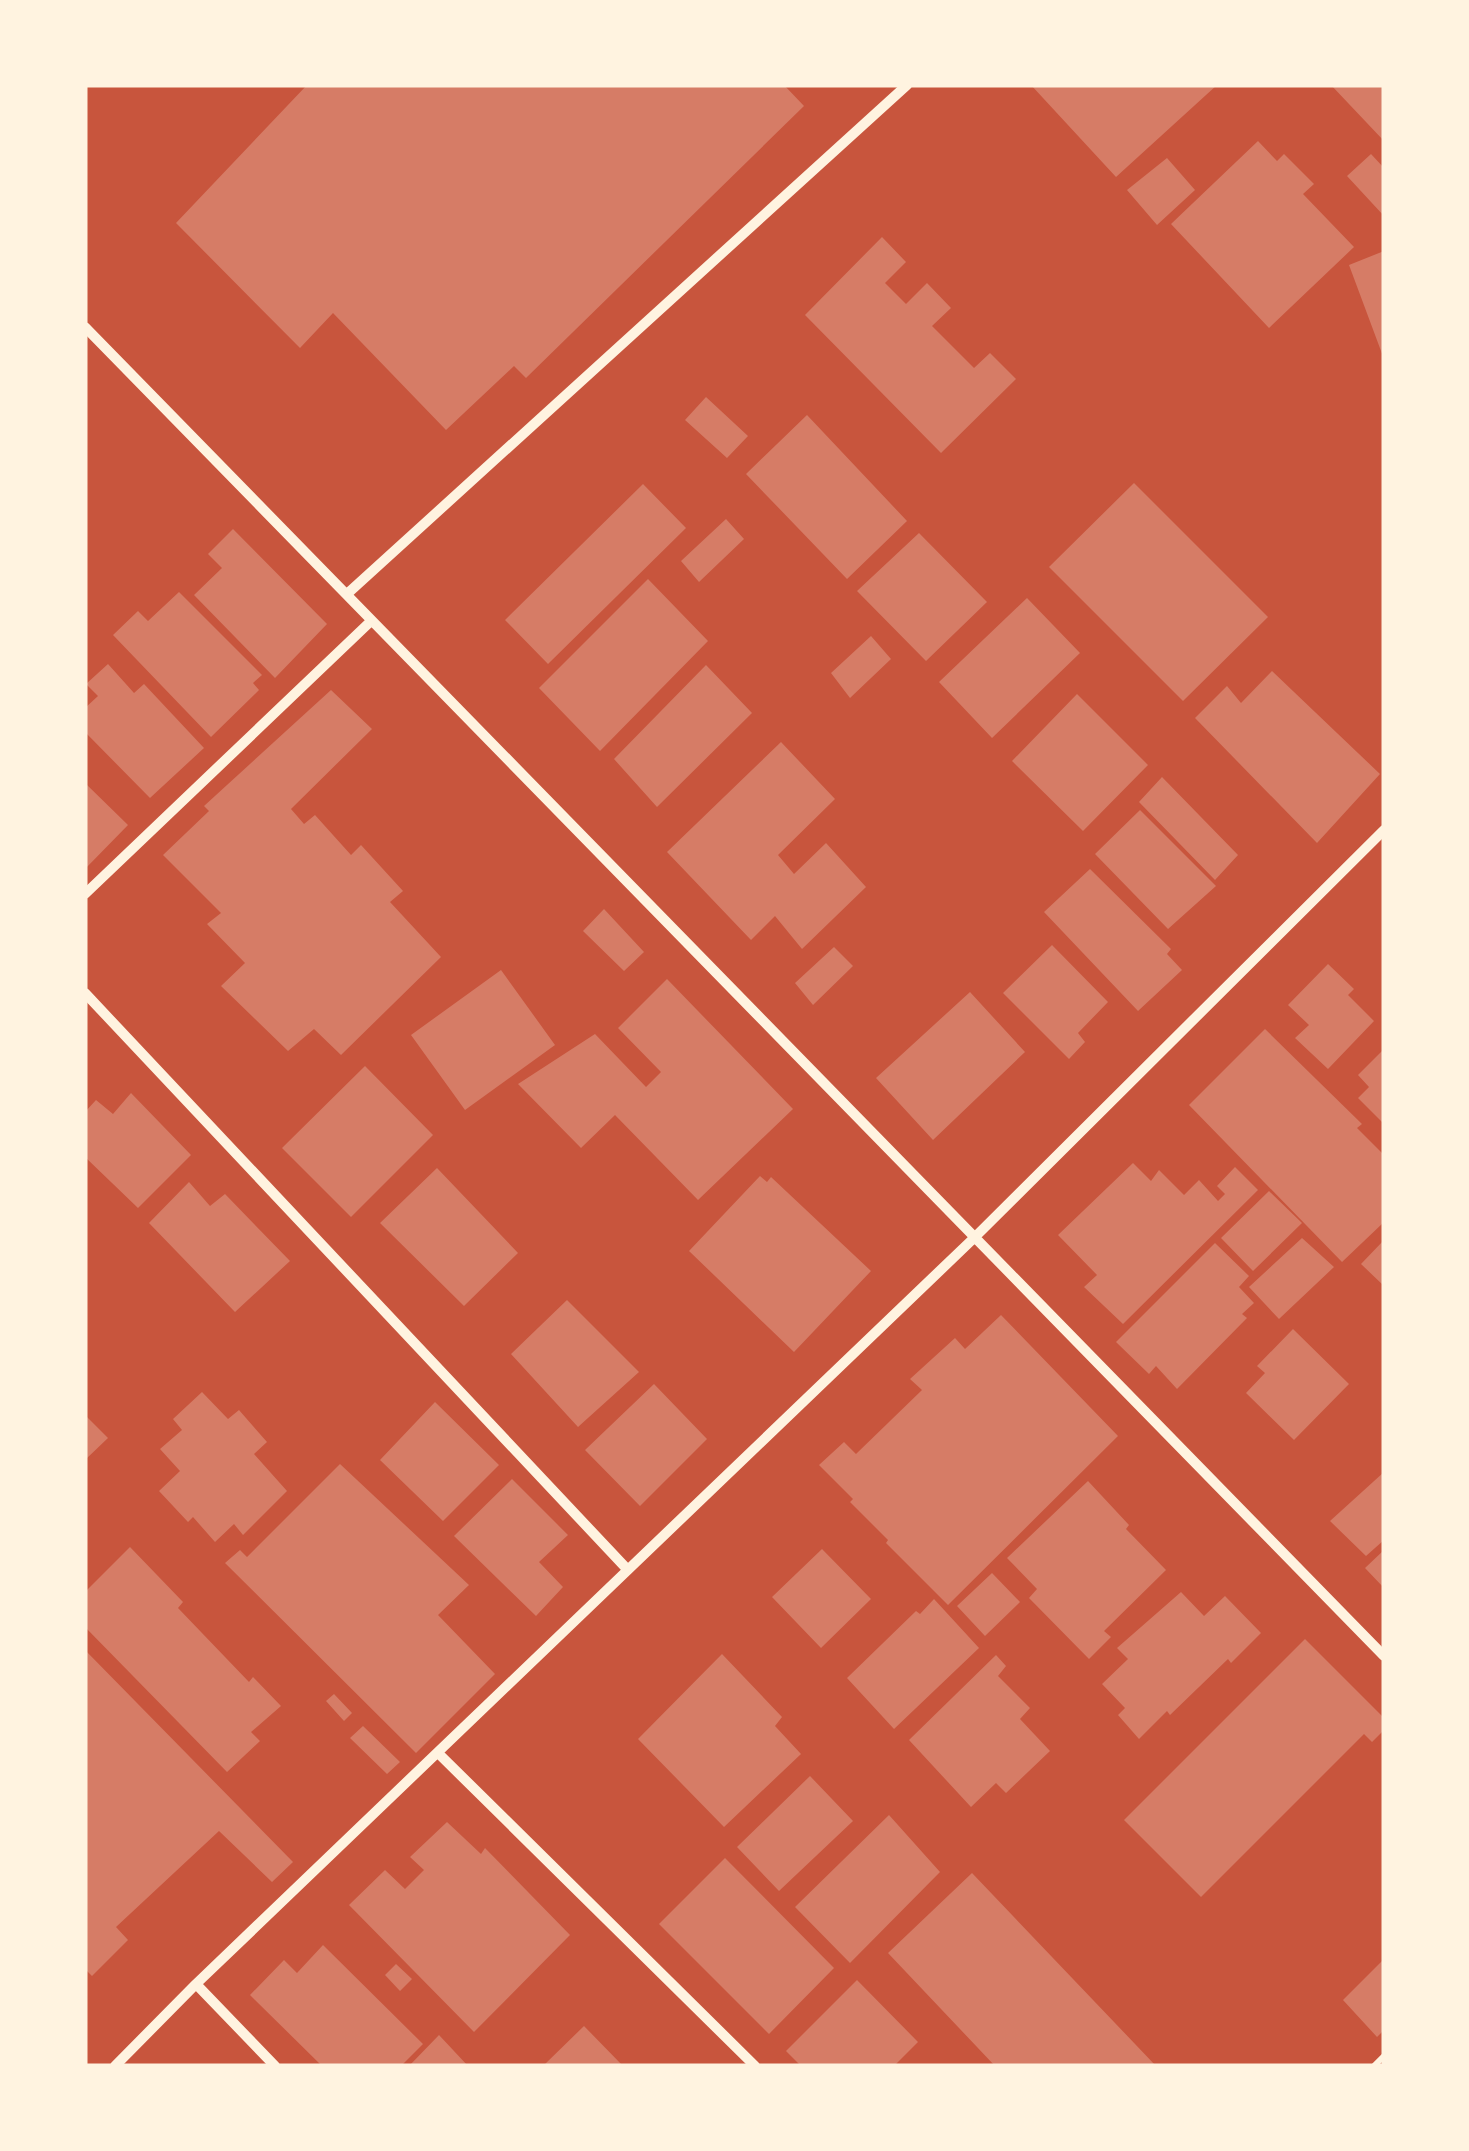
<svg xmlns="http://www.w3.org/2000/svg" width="1469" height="2151" viewBox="0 0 1469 2151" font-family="Cabin,sans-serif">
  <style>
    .building { fill: #d67c66 }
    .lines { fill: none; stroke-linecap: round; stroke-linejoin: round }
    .path { stroke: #fff3e0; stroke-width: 6 }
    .minor { stroke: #fff3e0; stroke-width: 10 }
  </style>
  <rect width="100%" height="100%" fill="#c8553d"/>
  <path class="building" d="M 307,85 L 784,85 L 804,106 L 526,378 L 514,366 L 446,430 L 333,313 L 300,348 L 176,223 Z
    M 1031,85 L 1217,85 L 1116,177 Z
    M 1331,85 L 1384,85 L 1384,141 Z
    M 1258,141 L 1277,161 L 1284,154 L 1314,184 L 1303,194 L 1354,247 L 1269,328 L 1171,224 Z
    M 1371,154 L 1384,168 L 1384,216 L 1347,176 Z
    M 1167,158 L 1195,190 L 1157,225 L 1127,190 Z
    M 882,237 L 906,262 L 885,283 L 906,304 L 927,283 L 951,308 L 932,326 L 974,368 L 990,353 L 1016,379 L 941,453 L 805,315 Z
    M 1384,251 L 1384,359 L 1349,265 Z
    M 706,397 L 748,436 L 727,458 L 685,420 Z
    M 807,415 L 907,521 L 847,579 L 746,474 Z
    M 1134,483 L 1268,617 L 1183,701 L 1049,567 Z
    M 643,484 L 686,528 L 548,664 L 505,620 Z
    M 726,519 L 744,539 L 699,582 L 681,561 Z
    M 233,529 L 327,624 L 275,678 L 194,595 L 222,568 L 208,554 Z
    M 919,533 L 987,602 L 926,661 L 857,591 Z
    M 648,579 L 708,641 L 600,751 L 539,688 Z
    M 179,592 L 262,675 L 253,683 L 259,690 L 211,737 L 113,635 L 138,611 L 148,621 Z
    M 1027,598 L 1080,653 L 992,738 L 939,682 Z
    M 871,636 L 891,659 L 850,698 L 831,673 Z
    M 108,664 L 134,693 L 144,684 L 204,748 L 150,798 L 85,732 L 85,708 L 98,696 L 86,684 Z
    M 706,665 L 752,713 L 657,807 L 614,759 Z
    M 1272,671 L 1380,774 L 1317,843 L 1195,718 L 1227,686 L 1241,703 Z
    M 331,690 L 372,729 L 291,809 L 304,824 L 315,815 L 351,855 L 361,845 L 403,891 L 390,902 L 441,957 L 341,1055 L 314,1029 L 288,1051 L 221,986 L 245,963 L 207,924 L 221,913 L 163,855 L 209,811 L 204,806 Z
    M 1077,694 L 1148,765 L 1083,831 L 1012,761 Z
    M 781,742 L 835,799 L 778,855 L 794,874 L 826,843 L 866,887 L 802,949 L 775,916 L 751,940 L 667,852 Z
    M 1162,777 L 1238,855 L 1215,880 L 1139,802 Z
    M 85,783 L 128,825 L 85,869 Z
    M 1140,810 L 1216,886 L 1168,929 L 1095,854 Z
    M 1090,869 L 1171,949 L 1167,954 L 1182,970 L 1138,1011 L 1044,912 Z
    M 604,909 L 644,952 L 624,971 L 583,931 Z
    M 1052,945 L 1108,1002 L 1078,1033 L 1085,1042 L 1069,1059 L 1003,993 Z
    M 834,947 L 853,966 L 813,1005 L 795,983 Z
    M 1328,964 L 1354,989 L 1348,995 L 1374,1021 L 1328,1069 L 1295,1038 L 1309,1025 L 1288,1005 Z
    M 501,970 L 555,1045 L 465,1110 L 411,1035 Z
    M 667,979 L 793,1109 L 698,1200 L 615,1115 L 581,1148 L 518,1084 L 595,1034 L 646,1087 L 661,1072 L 618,1028 Z
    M 970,992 L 1025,1052 L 933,1140 L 876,1078 Z
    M 1265,1029 L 1362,1124 L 1357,1128 L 1384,1155 L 1384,1222 L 1342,1262 L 1189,1105 Z
    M 1384,1049 L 1384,1124 L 1358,1098 L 1369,1087 L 1358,1075 Z
    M 365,1066 L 433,1135 L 351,1217 L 282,1148 Z
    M 131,1093 L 191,1155 L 138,1208 L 85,1157 L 85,1112 L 96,1100 L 113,1114 Z
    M 1133,1163 L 1151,1181 L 1159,1170 L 1184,1195 L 1199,1180 L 1218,1201 L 1225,1194 L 1217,1186 L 1235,1167 L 1258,1190 L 1123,1324 L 1084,1287 L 1097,1275 L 1058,1235 Z
    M 437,1168 L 518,1253 L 464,1306 L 380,1223 Z
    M 760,1176 L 767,1182 L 771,1177 L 871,1271 L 794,1352 L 689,1251 Z
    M 189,1182 L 210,1206 L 225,1194 L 290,1261 L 235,1312 L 149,1223 Z
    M 1269,1191 L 1302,1223 L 1253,1271 L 1221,1238 Z
    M 1302,1238 L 1334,1267 L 1279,1319 L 1249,1287 Z
    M 1384,1240 L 1384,1286 L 1361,1264 Z
    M 1215,1243 L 1249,1276 L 1239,1287 L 1254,1303 L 1242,1314 L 1247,1318 L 1177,1389 L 1156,1366 L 1149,1374 L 1116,1342 Z
    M 567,1300 L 639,1372 L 578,1427 L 511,1354 Z
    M 1001,1315 L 1118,1436 L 948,1605 L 886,1543 L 888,1540 L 850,1502 L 853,1499 L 819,1465 L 844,1442 L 856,1454 L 922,1390 L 910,1379 L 955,1338 L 965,1349 Z
    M 1293,1329 L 1349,1384 L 1294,1440 L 1246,1393 L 1265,1373 L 1257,1366 Z
    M 654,1384 L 707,1439 L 640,1506 L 585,1450 Z
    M 202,1392 L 228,1419 L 239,1410 L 267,1442 L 254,1454 L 287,1491 L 243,1535 L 234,1524 L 215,1542 L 193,1517 L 188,1522 L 159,1491 L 180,1471 L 160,1449 L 182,1430 L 173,1419 Z
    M 435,1402 L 499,1465 L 443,1521 L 380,1460 Z
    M 85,1415 L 108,1438 L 85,1460 Z
    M 340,1464 L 469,1585 L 438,1615 L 495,1674 L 416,1753 L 225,1563 L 240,1550 L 247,1557 Z
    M 1384,1472 L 1384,1540 L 1366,1556 L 1330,1521 Z
    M 512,1479 L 568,1535 L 539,1562 L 563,1587 L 536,1616 L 454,1536 Z
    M 1088,1481 L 1129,1525 L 1126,1529 L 1166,1570 L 1104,1631 L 1111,1637 L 1089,1659 L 1029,1598 L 1037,1589 L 1007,1558 Z
    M 130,1547 L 183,1602 L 178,1608 L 249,1682 L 253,1677 L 281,1706 L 251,1732 L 260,1741 L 227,1772 L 85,1627 L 85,1592 Z
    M 822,1549 L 871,1599 L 821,1648 L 772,1597 Z
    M 1384,1550 L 1384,1588 L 1365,1568 Z
    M 992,1573 L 1020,1602 L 985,1636 L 957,1606 Z
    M 1181,1592 L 1204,1616 L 1225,1596 L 1261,1633 L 1231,1663 L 1228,1659 L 1170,1715 L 1167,1711 L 1139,1739 L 1118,1715 L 1125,1708 L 1102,1684 L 1128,1659 L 1117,1648 Z
    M 934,1599 L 979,1648 L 894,1729 L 847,1678 L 916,1611 L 920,1614 Z
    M 1305,1639 L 1384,1718 L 1384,1730 L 1372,1742 L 1364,1734 L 1201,1897 L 1124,1820 Z
    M 85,1650 L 293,1862 L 272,1882 L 219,1831 L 116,1927 L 128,1940 L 92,1976 L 85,1969 Z
    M 722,1654 L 782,1717 L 775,1726 L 801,1754 L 724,1827 L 638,1739 Z
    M 996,1655 L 1006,1666 L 998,1676 L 1030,1708 L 1020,1719 L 1050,1751 L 1006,1793 L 996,1783 L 971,1807 L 909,1740 Z
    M 334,1694 L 352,1713 L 344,1721 L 326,1701 Z
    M 363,1726 L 400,1762 L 387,1774 L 350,1738 Z
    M 810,1776 L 853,1821 L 779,1891 L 737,1847 Z
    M 889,1815 L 940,1872 L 850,1963 L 795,1907 Z
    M 447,1822 L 481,1854 L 485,1848 L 570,1935 L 474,2032 L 349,1905 L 385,1870 L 405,1889 L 424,1870 L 410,1857 Z
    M 725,1858 L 834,1968 L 769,2034 L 659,1924 Z
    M 972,1873 L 1156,2066 L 995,2066 L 888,1953 Z
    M 323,1945 L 423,2044 L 401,2066 L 322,2066 L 250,1995 L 284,1960 L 297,1973 Z
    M 1384,1959 L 1384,2030 L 1377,2037 L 1343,2000 Z
    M 396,1964 L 412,1979 L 400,1991 L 385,1975 Z
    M 857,1980 L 918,2042 L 894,2066 L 801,2066 L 786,2051 Z
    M 584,2026 L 623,2066 L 543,2066 Z
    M 439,2035 L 468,2066 L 409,2066 Z"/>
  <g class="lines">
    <path class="path" d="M 1374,2066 L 1384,2056"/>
    <path class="minor" d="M 85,327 L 1384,1656
      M 347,594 L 907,85
      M 85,894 L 370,622
      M 85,993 L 627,1569
      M 438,1753 L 755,2066
      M 196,1984 L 275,2066
      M 115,2066 L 196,1984 L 975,1237 L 1384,830"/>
  </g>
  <rect width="1469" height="2151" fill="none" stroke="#fff3e0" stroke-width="175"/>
</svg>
